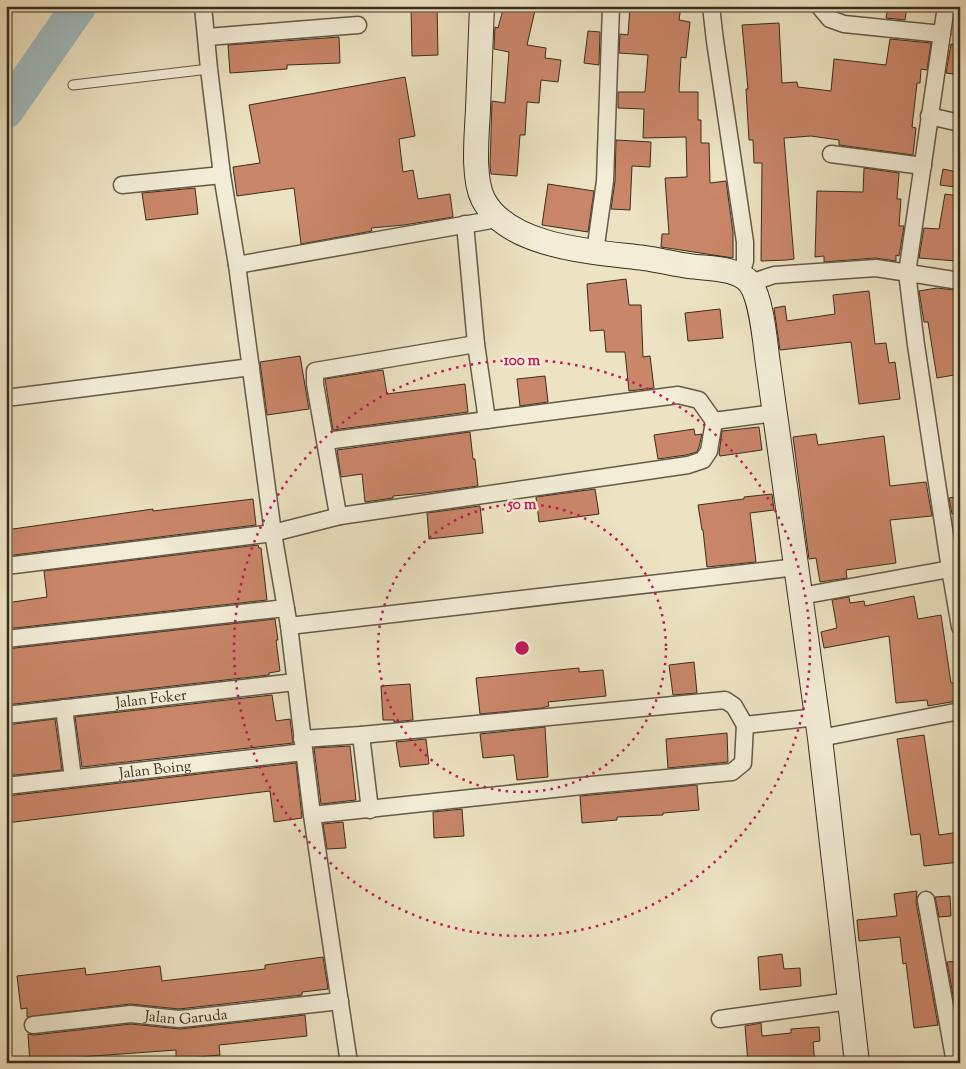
<svg xmlns="http://www.w3.org/2000/svg" width="966" height="1069" viewBox="0 0 966 1069" font-family="'Sorts Mill Goudy',serif">
  <style>
    .lines { fill: none; stroke-linecap: round; stroke-linejoin: round }
    .river { stroke: #a0bbbf; stroke-width: 35 }
    .building { fill: #ca8669; stroke: #372d1f }
    .service-casing { stroke: #645a48; stroke-width: 11 }
    .minor-casing { stroke: #645a48; stroke-width: 19 }
    .secondary-casing { stroke: #372d1f; stroke-width: 26 }
    .service { stroke: #f3edd7; stroke-width: 9 }
    .minor { stroke: #f3edd7; stroke-width: 16 }
    .secondary { stroke: #f3edd7; stroke-width: 24 }
    .ring { fill: none; stroke: #c2185b; stroke-width: 2.5; stroke-dasharray: 2.5 5 }
    .labels { text-anchor: middle; stroke-width: 5; stroke-linejoin: round; paint-order: stroke }
    .street-label { font-size: 15px; fill: #372d1f; stroke: #f3edd7 }
    .centre { fill: #c2185b; stroke: #f3edd7; stroke-width: 2.5 }
    .ring-label { font-size: 15px; text-anchor: middle; font-weight: bold; fill: #c2185b; stroke: #f3edd7; stroke-width: 5; stroke-linejoin: round; paint-order: stroke }
  </style>
  <rect width="100%" height="100%" fill="#ede3c2"/>
  <filter id="stains"><feTurbulence type="fractalNoise" baseFrequency=".004" numOctaves="4"/><feColorMatrix values="0 0 0 0 .2 0 0 0 0 .09 0 0 0 0 .02 0 0 0 .5 -.17"/></filter>
  <radialGradient id="worn" r=".72"><stop offset=".6" stop-color="#630" stop-opacity="0"/><stop offset="1" stop-color="#630" stop-opacity=".3"/></radialGradient>
  <g class="lines">
    <path class="river" d="M 6,111 L 79,6"/>
  </g>
  <path class="building" d="M 411,6 L 437,6 L 438,55 L 412,56 Z
    M 504,6 L 536,6 L 527,45 L 546,48 L 545,58 L 561,60 L 558,82 L 541,80 L 539,103 L 527,102 L 525,135 L 520,135 L 517,176 L 491,174 L 490,166 L 492,101 L 505,103 L 509,52 L 494,49 L 495,27 L 498,28 Z
    M 630,6 L 681,6 L 679,20 L 690,22 L 686,58 L 681,57 L 679,92 L 698,92 L 698,120 L 701,120 L 701,143 L 709,143 L 710,183 L 726,181 L 733,232 L 733,258 L 661,247 L 662,234 L 669,234 L 665,178 L 687,177 L 686,137 L 643,138 L 644,109 L 618,108 L 618,92 L 645,92 L 648,55 L 619,53 L 620,34 L 628,35 Z
    M 888,6 L 907,6 L 905,20 L 886,18 Z
    M 779,23 L 782,83 L 797,82 L 798,87 L 831,91 L 834,59 L 886,65 L 890,39 L 931,43 L 927,70 L 921,69 L 920,83 L 917,83 L 912,127 L 916,128 L 913,155 L 839,145 L 839,140 L 811,136 L 784,138 L 794,259 L 787,260 L 761,261 L 762,163 L 754,163 L 753,140 L 749,140 L 746,89 L 748,89 L 742,25 Z
    M 588,31 L 600,32 L 599,65 L 584,63 Z
    M 339,37 L 340,63 L 287,65 L 287,69 L 230,73 L 228,45 Z
    M 951,44 L 960,45 L 960,75 L 946,73 Z
    M 405,77 L 415,136 L 399,139 L 403,172 L 413,170 L 418,199 L 450,194 L 453,217 L 404,225 L 371,228 L 372,231 L 301,244 L 294,188 L 237,196 L 233,167 L 260,163 L 249,105 Z
    M 616,140 L 651,142 L 650,167 L 632,166 L 630,210 L 611,209 L 615,181 Z
    M 864,168 L 899,173 L 897,199 L 901,199 L 899,226 L 904,226 L 899,256 L 896,255 L 896,261 L 875,258 L 824,262 L 824,256 L 815,257 L 817,191 L 863,192 Z
    M 943,169 L 957,172 L 955,187 L 940,185 Z
    M 548,184 L 594,191 L 588,232 L 542,225 Z
    M 195,188 L 198,214 L 146,220 L 142,193 Z
    M 945,194 L 960,196 L 960,220 L 956,261 L 919,258 L 924,228 L 939,229 Z
    M 626,279 L 629,305 L 641,305 L 643,357 L 650,356 L 654,388 L 629,391 L 625,352 L 606,352 L 604,330 L 590,331 L 587,284 Z
    M 937,288 L 954,290 L 957,309 L 960,309 L 960,374 L 937,378 L 928,322 L 924,322 L 919,291 Z
    M 869,291 L 875,344 L 886,343 L 889,363 L 895,362 L 900,399 L 859,404 L 851,342 L 780,350 L 774,308 L 785,306 L 787,321 L 835,314 L 833,295 Z
    M 720,309 L 723,338 L 688,341 L 685,313 Z
    M 300,356 L 309,409 L 267,415 L 260,362 Z
    M 383,370 L 387,394 L 465,384 L 468,412 L 333,430 L 325,379 Z
    M 545,376 L 548,402 L 520,406 L 517,379 Z
    M 759,427 L 762,450 L 720,456 L 719,454 L 722,431 Z
    M 694,429 L 695,435 L 702,434 L 699,447 L 697,452 L 686,455 L 658,459 L 654,435 Z
    M 470,432 L 473,459 L 475,459 L 478,486 L 425,493 L 393,496 L 393,498 L 365,502 L 362,474 L 341,477 L 337,450 Z
    M 816,434 L 818,445 L 884,436 L 890,486 L 926,482 L 932,516 L 890,520 L 896,563 L 846,570 L 847,578 L 820,582 L 816,558 L 809,559 L 793,437 Z
    M 595,489 L 599,514 L 539,522 L 536,497 Z
    M 772,494 L 774,510 L 750,513 L 756,562 L 707,567 L 703,530 L 702,530 L 698,505 L 744,499 L 744,497 Z
    M 960,496 L 960,513 L 952,514 L 949,498 Z
    M 253,499 L 256,525 L 6,556 L 6,530 L 153,509 L 153,511 Z
    M 480,506 L 483,533 L 429,539 L 427,513 Z
    M 258,545 L 259,548 L 261,548 L 267,600 L 6,629 L 6,603 L 47,597 L 44,571 Z
    M 914,596 L 918,619 L 941,615 L 951,683 L 955,683 L 957,701 L 928,706 L 927,700 L 896,703 L 889,636 L 824,648 L 821,632 L 837,628 L 832,600 L 849,597 L 850,603 L 864,601 L 865,606 Z
    M 275,619 L 278,640 L 276,640 L 280,671 L 269,673 L 269,675 L 6,705 L 6,649 Z
    M 694,662 L 697,693 L 673,695 L 669,665 Z
    M 579,668 L 579,672 L 603,670 L 606,696 L 548,702 L 549,706 L 542,708 L 480,714 L 476,678 Z
    M 410,684 L 413,720 L 394,722 L 394,720 L 383,720 L 381,686 Z
    M 272,695 L 276,721 L 290,719 L 293,743 L 82,767 L 75,717 Z
    M 55,719 L 62,770 L 6,776 L 6,725 Z
    M 545,727 L 548,777 L 517,780 L 514,755 L 483,758 L 480,734 Z
    M 727,733 L 728,762 L 668,768 L 666,739 Z
    M 924,735 L 939,835 L 960,832 L 960,862 L 924,866 L 920,834 L 911,835 L 897,739 Z
    M 426,739 L 429,764 L 400,767 L 396,742 Z
    M 350,746 L 356,800 L 321,804 L 314,748 Z
    M 296,763 L 302,818 L 274,822 L 270,791 L 6,823 L 6,796 Z
    M 697,785 L 699,810 L 663,813 L 663,815 L 617,817 L 617,820 L 582,823 L 580,796 Z
    M 462,809 L 464,836 L 434,838 L 433,812 Z
    M 343,822 L 346,848 L 327,849 L 323,824 Z
    M 917,891 L 916,902 L 938,1025 L 914,1028 L 906,963 L 903,964 L 900,937 L 859,941 L 857,920 L 897,916 L 894,894 Z
    M 950,896 L 951,916 L 939,917 L 935,897 Z
    M 782,954 L 784,969 L 800,968 L 801,986 L 760,990 L 758,957 Z
    M 323,957 L 328,989 L 302,992 L 302,995 L 179,1009 L 130,1004 L 27,1017 L 27,1008 L 21,1009 L 17,976 L 85,968 L 86,975 L 160,966 L 162,981 L 265,969 L 265,965 Z
    M 960,961 L 960,1023 L 958,1023 L 947,962 Z
    M 305,1015 L 307,1036 L 219,1045 L 220,1055 L 176,1059 L 176,1050 L 52,1059 L 52,1063 L 30,1063 L 28,1034 L 34,1035 L 131,1024 L 180,1029 Z
    M 761,1023 L 762,1036 L 791,1033 L 791,1029 L 819,1027 L 820,1041 L 813,1042 L 815,1063 L 748,1063 L 745,1026 Z"/>
  <g class="lines">
    <defs>
      <path id="service" d="M 73,85 L 209,69"/>
      <g id="minor">
        <path d="M 203,6 L 209,69 L 222,175 L 237,265 L 273,533 L 289,626 L 312,815 L 349,1063"/>
        <path d="M 711,6 L 715,41 L 745,242 L 745,261 L 741,275"/>
        <path d="M 819,6 L 830,19 L 844,24 L 942,34"/>
        <path d="M 946,6 L 907,273 L 916,345 L 950,569 L 960,568"/>
        <path d="M 207,37 L 358,25"/>
        <path d="M 929,116 L 960,123"/>
        <path d="M 831,154 L 923,166"/>
        <path d="M 122,185 L 222,175"/>
        <path d="M 465,224 L 476,344 L 487,420"/>
        <path d="M 595,252 L 605,181 L 611,6"/>
        <path d="M 237,265 L 497,219"/>
        <path d="M 750,283 L 774,275 L 876,268 L 960,281"/>
        <path d="M 476,344 L 315,371 L 315,384 L 337,509 L 340,516 L 688,465 L 703,460 L 709,451 L 714,421"/>
        <path d="M 6,398 L 251,367"/>
        <path d="M 326,441 L 678,395 L 699,400 L 714,421 L 775,413"/>
        <path d="M 6,566 L 273,533 L 340,516"/>
        <path d="M 801,596 L 950,569 L 960,627"/>
        <path d="M 289,626 L 797,567"/>
        <path d="M 6,639 L 286,608"/>
        <path d="M 64,708 L 73,778"/>
        <path id="s1" d="M 6,715 L 295,682"/>
        <path d="M 361,735 L 370,810"/>
        <path d="M 820,738 L 960,711"/>
        <path d="M 302,739 L 361,735 L 725,700 L 734,706 L 745,725 L 817,717"/>
        <path id="s2" d="M 6,786 L 304,752"/>
        <path d="M 312,815 L 591,785 L 732,772 L 743,763 L 745,725"/>
        <path d="M 926,900 L 955,1063"/>
        <path d="M 720,1019 L 850,1001"/>
        <path id="s3" d="M 33,1025 L 131,1014 L 179,1019 L 190,1018 L 340,1001"/>
      </g>
      <path id="secondary" d="M 482,6 C 481,40 479,75 478,109 C 477,133 472,177 483,199 C 508,248 596,252 644,258 C 659,260 674,264 689,266 C 708,269 737,267 750,283 C 762,299 765,343 768,364 L 820,738 L 857,1063"/>
    </defs>
    <use href="#service" class="service-casing"/>
    <use href="#minor" class="minor-casing"/>
    <use href="#secondary" class="secondary-casing"/>
    <use href="#service" class="service"/>
    <use href="#minor" class="minor"/>
    <use href="#secondary" class="secondary"/>
  </g>
  <g class="ring">
    <circle cx="522" cy="648" r="144"/>
    <circle cx="522" cy="648" r="288"/>
  </g>
  <g class="labels">
    <g class="street-label">
      <text dy="5" stroke="none"><textPath href="#s1" startOffset="146">Jalan Foker</textPath></text>
      <text dy="5" stroke="none"><textPath href="#s2" startOffset="150">Jalan Boing</textPath></text>
      <text dy="5" stroke="none"><textPath href="#s3" startOffset="154">Jalan Garuda</textPath></text>
    </g>
  </g>
  <circle cx="522" cy="648" r="8" class="centre"/>
  <g class="ring-label">
    <text x="522" y="365">100 m</text>
    <text x="522" y="509">50 m</text>
  </g>
  <rect width="966" height="1069" fill="none" stroke="#ede3c2" stroke-width="25"/>
  <rect x="8" y="8" width="951" height="1054" fill="none" stroke="#372d1f" stroke-width="2.5"/>
  <rect x="12" y="12" width="941" height="1044" fill="none" stroke="#372d1f"/>
  <rect width="100%" height="100%" filter="url(#stains)"/>
  <rect width="100%" height="100%" fill="url(#worn)"/>
</svg>
